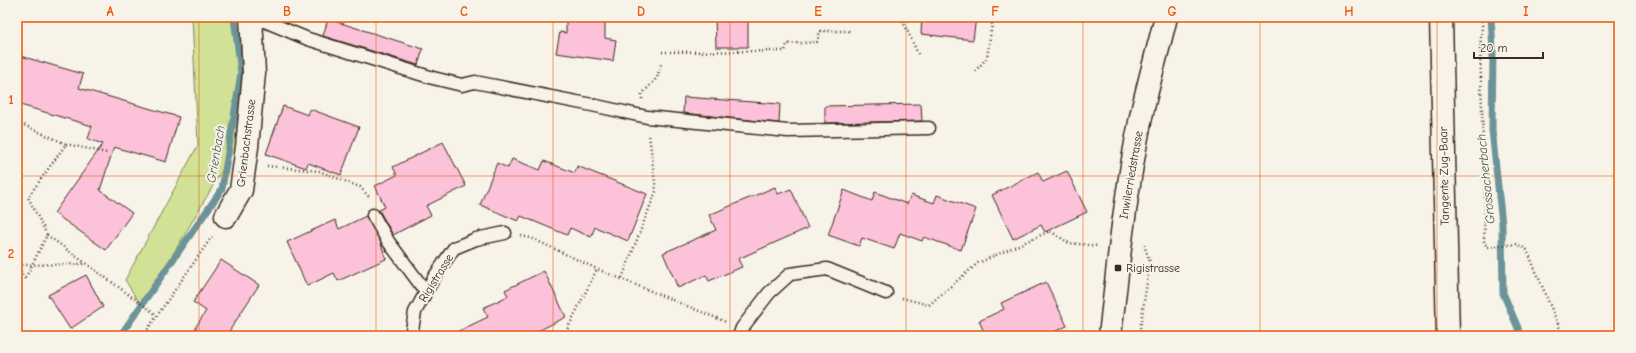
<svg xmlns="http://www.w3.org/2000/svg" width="1636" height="353" viewBox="0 0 1636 353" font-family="'Comic Neue',sans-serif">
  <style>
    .green { fill: #d1e296; stroke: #86865a }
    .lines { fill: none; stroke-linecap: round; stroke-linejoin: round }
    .stream { stroke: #6c9498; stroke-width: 7 }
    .building { fill: #fbc2d9; stroke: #3b2a1e }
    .lane-casing { stroke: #3b2a1e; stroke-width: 15 }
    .street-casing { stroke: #3b2a1e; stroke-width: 25 }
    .secondary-casing { stroke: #3b2a1e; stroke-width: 25 }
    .path { stroke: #3b2a1e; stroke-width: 2.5; stroke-dasharray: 1 3; stroke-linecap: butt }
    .lane { stroke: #f7f3e8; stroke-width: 12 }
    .street { stroke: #f7f3e8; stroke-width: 22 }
    .secondary { stroke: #f7f3e8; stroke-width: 22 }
    .grid { fill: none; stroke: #e8590c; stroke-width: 1; stroke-opacity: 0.55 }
    .poi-dot { fill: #3b2a1e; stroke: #f7f3e8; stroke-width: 1.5 }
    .labels { text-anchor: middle; stroke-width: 4; stroke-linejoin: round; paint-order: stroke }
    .street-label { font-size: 12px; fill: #3b2a1e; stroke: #f7f3e8 }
    .poi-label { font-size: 12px; fill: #3b2a1e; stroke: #f7f3e8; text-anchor: start }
    .water-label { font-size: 13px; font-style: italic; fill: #4f5651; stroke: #f7f3e8 }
    .neatline { fill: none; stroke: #e8590c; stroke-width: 1.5 }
    .grid-label { font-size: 13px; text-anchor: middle; font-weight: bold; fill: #e8590c }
  </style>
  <rect width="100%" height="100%" fill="#f7f3e8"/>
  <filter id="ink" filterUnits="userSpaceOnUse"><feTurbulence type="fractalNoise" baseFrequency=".025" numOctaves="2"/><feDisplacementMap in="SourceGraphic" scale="8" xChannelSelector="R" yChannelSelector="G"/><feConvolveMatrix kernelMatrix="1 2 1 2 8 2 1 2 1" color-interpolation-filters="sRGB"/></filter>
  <g filter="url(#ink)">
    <path class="green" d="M 192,17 L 240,17 L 244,60 L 237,145 L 142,307 L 125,280 L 198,145 Z"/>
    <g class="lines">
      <path class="stream" d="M 1491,17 L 1493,51 L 1492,130 L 1502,224 L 1503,293 L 1518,328 L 1519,336
        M 120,336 L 222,189 L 241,73 L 234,17"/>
    </g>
    <path class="building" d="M 566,17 L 605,17 L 605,38 L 616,40 L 613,61 L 556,53 L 560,32 L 566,33 Z
      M 715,17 L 748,17 L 748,47 L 716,47 Z
      M 922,17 L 976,17 L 973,40 L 921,34 Z
      M 328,19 L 423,49 L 418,65 L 323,36 Z
      M 17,55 L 83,74 L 79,88 L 179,117 L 166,162 L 114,147 L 100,190 L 132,213 L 106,250 L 54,213 L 103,144 L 88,139 L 92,126 L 17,104 Z
      M 684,97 L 780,104 L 779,123 L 683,113 Z
      M 921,104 L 922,121 L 825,123 L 825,106 Z
      M 283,106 L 308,115 L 310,109 L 359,127 L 341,175 L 308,163 L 306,168 L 266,154 Z
      M 443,142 L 466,186 L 426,206 L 431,215 L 393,235 L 379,210 L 385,207 L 375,186 L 397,175 L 393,167 Z
      M 512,159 L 540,170 L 544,161 L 575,173 L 577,166 L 647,194 L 628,241 L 595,227 L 591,237 L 570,228 L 567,235 L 521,216 L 518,221 L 480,205 L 497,163 L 508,168 Z
      M 1067,171 L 1087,212 L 1045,232 L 1041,225 L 1013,239 L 992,195 L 1038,172 L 1043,182 Z
      M 775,187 L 778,194 L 791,189 L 808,228 L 738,259 L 742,267 L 709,281 L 706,275 L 678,288 L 663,253 L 716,230 L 709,215 Z
      M 844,190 L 872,201 L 875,192 L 907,204 L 911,195 L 934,203 L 937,195 L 976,209 L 961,250 L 924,237 L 922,241 L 900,233 L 894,249 L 862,238 L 859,246 L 828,235 Z
      M 366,216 L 380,241 L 386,259 L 338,281 L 334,273 L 307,286 L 287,242 L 335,220 L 339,229 Z
      M 221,260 L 259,285 L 226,336 L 207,336 L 195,328 L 206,311 L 193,302 Z
      M 544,271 L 566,317 L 528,336 L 448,336 L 488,317 L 483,308 L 508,296 L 505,290 Z
      M 86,275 L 103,307 L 70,329 L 48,295 Z
      M 1046,282 L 1067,326 L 1045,336 L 986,336 L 979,321 L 1004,309 L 1001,303 Z"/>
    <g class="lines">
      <defs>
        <path id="lane" d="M 255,17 L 308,39 L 433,78 L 462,85 L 475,82 L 592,105 L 647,117 L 788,131 L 929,128
          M 373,215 L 388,241 L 426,292
          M 411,336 L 415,312 L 433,279 L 454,248 L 476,239 L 505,233
          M 739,336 L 742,328 L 769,293 L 790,274 L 827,269 L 886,293"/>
        <path id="street" d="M 226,216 L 241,190 L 247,147 L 254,73 L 251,17
          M 1110,336 C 1118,263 1126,189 1141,117 C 1148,84 1158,50 1166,17"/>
        <path id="secondary" d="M 1441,17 L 1448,336"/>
      </defs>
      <use href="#lane" class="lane-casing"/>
      <use href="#street" class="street-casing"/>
      <use href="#secondary" class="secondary-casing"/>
      <path class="path" d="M 901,17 L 918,54
        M 1483,17 L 1480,48 L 1485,204 L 1484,243 L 1488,247 L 1518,244 L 1527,250 L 1563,336
        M 475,22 L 475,17
        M 662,52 L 785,51 L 787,44 L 817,42 L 820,31 L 851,31
        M 975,71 L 987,58 L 992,24 L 987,17
        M 642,99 L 642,94 L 657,78 L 661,64
        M 17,122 L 66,144 L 28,197 L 47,235 L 25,279
        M 66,144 L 107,153
        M 267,166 L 319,171 L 360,187 L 370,198
        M 47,235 L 157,315
        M 521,236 L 531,238 L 597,269
        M 622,278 L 656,191 L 649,134
        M 25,279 L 18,265 L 85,264
        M 902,298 L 929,305 L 978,263 L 1050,231 L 1069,243 L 1098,246
        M 143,336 L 213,235
        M 564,336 L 597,269 L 726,322
        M 1139,336 L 1150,262 L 1144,245"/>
      <use href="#lane" class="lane"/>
      <use href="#street" class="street"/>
      <use href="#secondary" class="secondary"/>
    </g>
  </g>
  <path class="grid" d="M 199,17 L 199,336M 376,17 L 376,336M 553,17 L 553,336M 730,17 L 730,336M 906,17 L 906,336M 1083,17 L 1083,336M 1260,17 L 1260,336M 1437,17 L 1437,336M 17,176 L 1619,176"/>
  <rect class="poi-dot" x="1114" y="264" width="8" height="8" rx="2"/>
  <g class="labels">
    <g class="street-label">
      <text transform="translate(246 143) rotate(-83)" y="4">Grienbachstrasse</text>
      <text transform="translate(1131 175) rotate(-80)" y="4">Inwilerriedstrasse</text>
      <text transform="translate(1444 176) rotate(-91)" y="4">Tangente Zug-Baar</text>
      <text transform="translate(436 278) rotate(-58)" y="4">Rigistrasse</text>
    </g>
    <g class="poi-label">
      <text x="1126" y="272">Rigistrasse</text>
    </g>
    <g class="water-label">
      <text transform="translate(215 154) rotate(-80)" y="5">Grienbach</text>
      <text transform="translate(1485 179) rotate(-96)" y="5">Grossacherbach</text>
    </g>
  </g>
  <rect width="1636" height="353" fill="none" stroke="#f7f3e8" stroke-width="44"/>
  <path d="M1474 52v6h69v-6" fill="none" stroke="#3b2a1e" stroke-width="2"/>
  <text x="1480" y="52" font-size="12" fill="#3b2a1e" stroke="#f7f3e8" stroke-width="3" paint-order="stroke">20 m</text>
  <rect x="22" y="22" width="1592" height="309" class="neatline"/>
  <g class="grid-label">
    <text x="110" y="16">A</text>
    <text x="287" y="16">B</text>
    <text x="464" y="16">C</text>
    <text x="641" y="16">D</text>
    <text x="818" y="16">E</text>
    <text x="995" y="16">F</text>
    <text x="1172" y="16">G</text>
    <text x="1349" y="16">H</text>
    <text x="1526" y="16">I</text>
    <text x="11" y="104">1</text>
    <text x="11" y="258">2</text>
  </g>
</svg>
